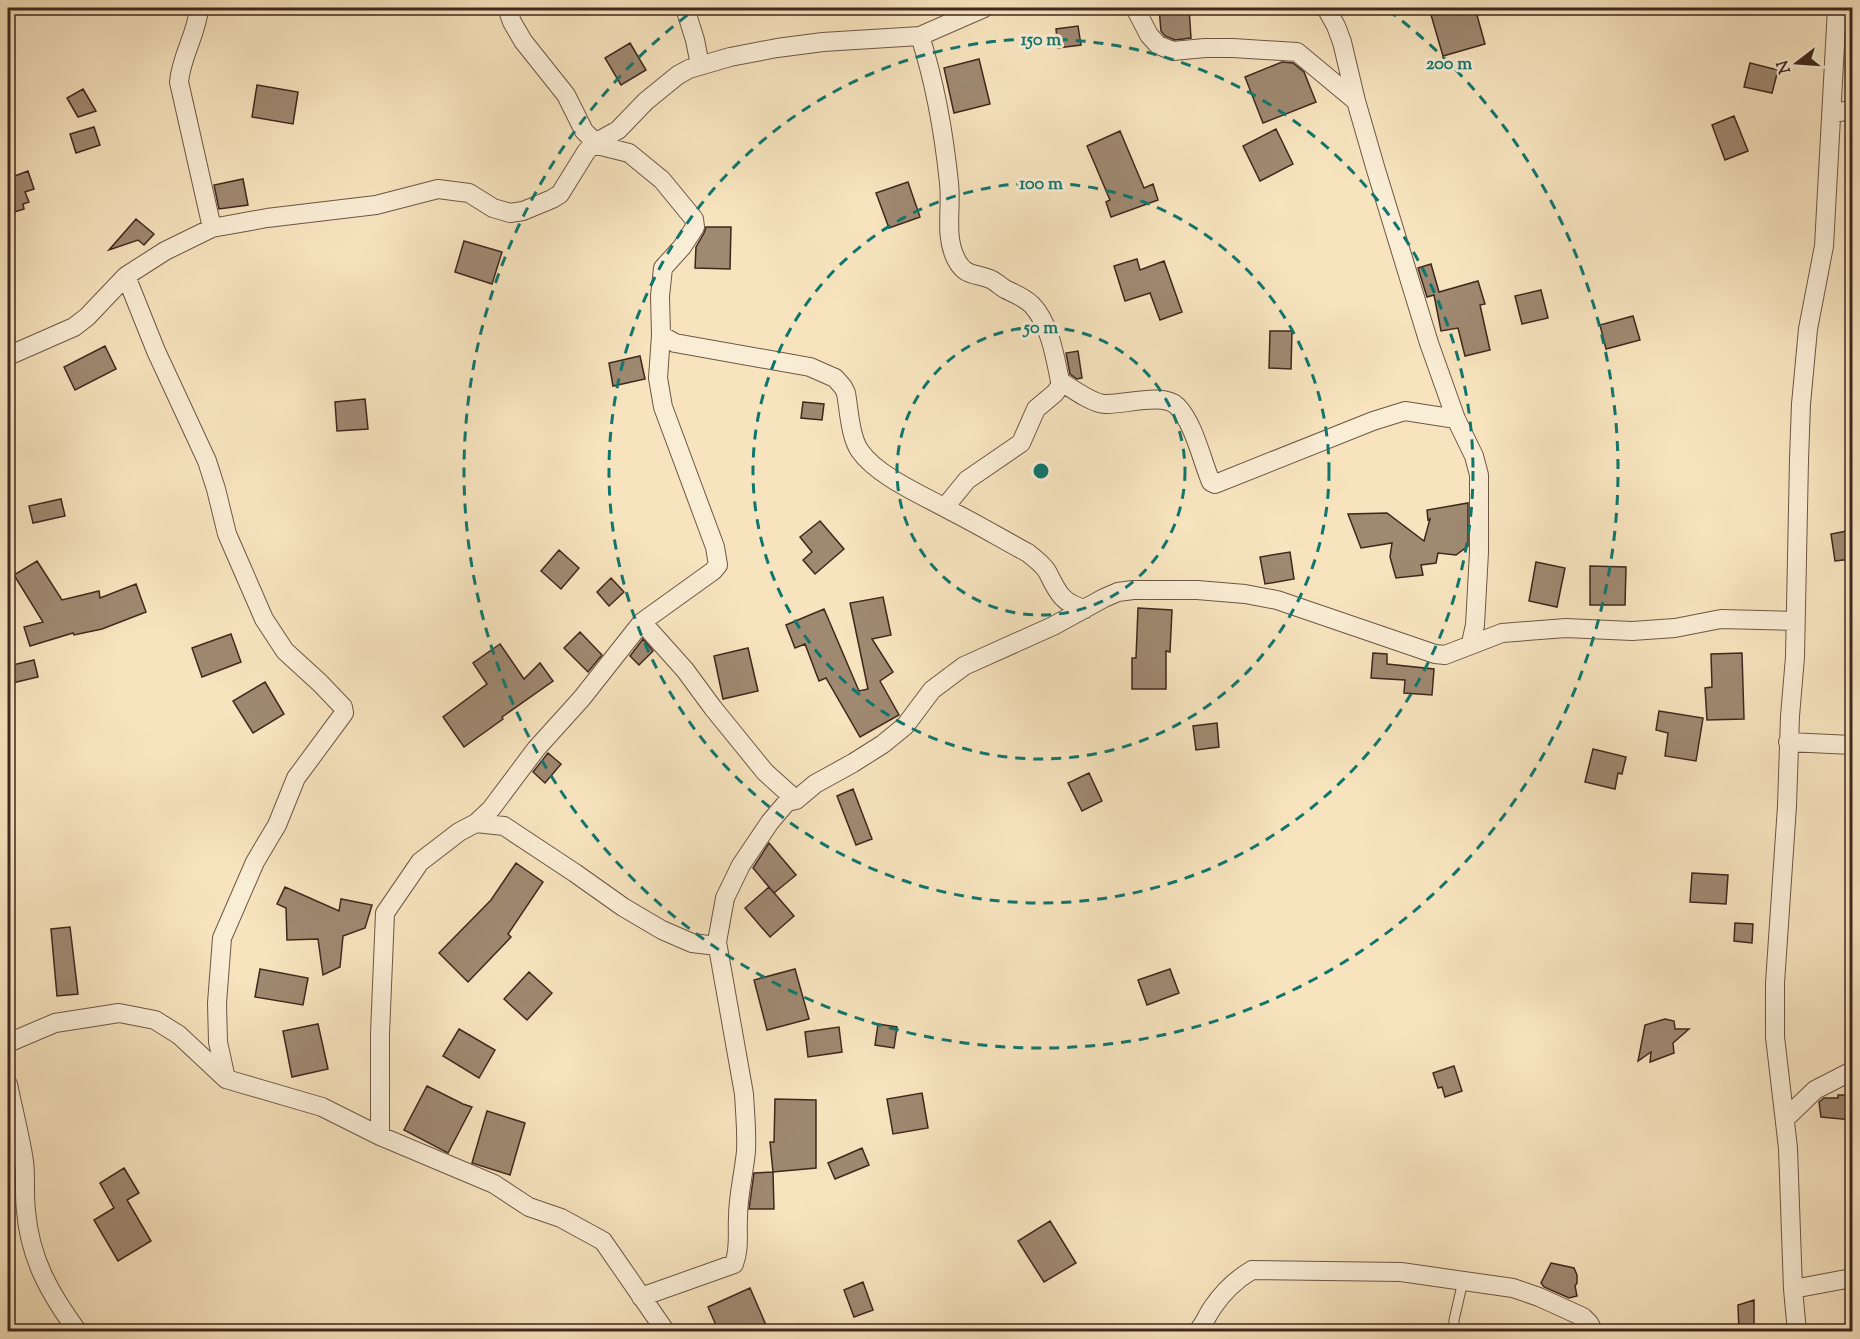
<svg xmlns="http://www.w3.org/2000/svg" width="1860" height="1339" viewBox="0 0 1860 1339" font-family="'Sorts Mill Goudy',serif">
  <style>
    .building { fill: #9f8971; stroke: #3f271e; stroke-width: 1.5 }
    .lines { fill: none; stroke-linecap: round; stroke-linejoin: round }
    .lane-casing { stroke: #6d5646; stroke-width: 11 }
    .street-casing { stroke: #6d5646; stroke-width: 20 }
    .lane { stroke: #faedd5; stroke-width: 9 }
    .street { stroke: #faedd5; stroke-width: 18 }
    .ring { fill: none; stroke: #0f766e; stroke-width: 3; stroke-dasharray: 10 8 }
    .centre { fill: #0f766e; stroke: #faedd5; stroke-width: 3 }
    .ring-label { font-size: 18px; text-anchor: middle; font-weight: bold; fill: #0f766e; stroke: #faedd5; stroke-width: 6; stroke-linejoin: round; paint-order: stroke }
  </style>
  <rect width="100%" height="100%" fill="#f7e4be"/>
  <filter id="stains"><feTurbulence type="fractalNoise" baseFrequency=".00333" numOctaves="4"/><feColorMatrix values="0 0 0 0 .2 0 0 0 0 .09 0 0 0 0 .02 0 0 0 .5 -.17"/></filter>
  <radialGradient id="worn" r=".72"><stop offset=".6" stop-color="#630" stop-opacity="0"/><stop offset="1" stop-color="#630" stop-opacity=".3"/></radialGradient>
  <path class="building" d="M 1159,8 L 1189,8 L 1191,38 L 1175,40 L 1165,36 L 1161,31 Z
    M 1429,8 L 1475,8 L 1485,44 L 1443,56 Z
    M 1078,26 L 1081,45 L 1058,48 L 1056,29 Z
    M 630,43 L 646,70 L 621,85 L 605,58 Z
    M 979,59 L 990,104 L 954,113 L 944,68 Z
    M 1282,62 L 1293,63 L 1304,72 L 1316,102 L 1263,123 L 1245,77 Z
    M 1750,63 L 1778,70 L 1772,93 L 1744,87 Z
    M 257,85 L 298,92 L 293,124 L 252,117 Z
    M 83,89 L 96,111 L 78,117 L 67,98 Z
    M 1734,116 L 1748,151 L 1725,160 L 1712,125 Z
    M 94,127 L 100,145 L 76,153 L 70,134 Z
    M 1276,129 L 1293,164 L 1260,181 L 1243,146 Z
    M 1120,131 L 1144,188 L 1153,184 L 1158,200 L 1111,217 L 1106,202 L 1110,200 L 1087,146 Z
    M 8,168 L 9,168 L 12,177 L 28,171 L 34,189 L 25,192 L 29,202 L 23,204 L 24,209 L 8,214 Z
    M 243,179 L 248,205 L 219,209 L 214,185 Z
    M 908,182 L 920,217 L 889,228 L 876,193 Z
    M 136,219 L 154,234 L 144,245 L 138,240 L 109,250 Z
    M 706,227 L 731,227 L 730,269 L 695,268 L 696,247 L 704,233 Z
    M 464,241 L 502,252 L 492,284 L 455,272 Z
    M 1137,259 L 1140,270 L 1164,261 L 1182,312 L 1160,320 L 1150,293 L 1125,301 L 1114,266 Z
    M 1431,264 L 1439,292 L 1478,281 L 1485,304 L 1480,305 L 1490,350 L 1465,356 L 1458,328 L 1441,331 L 1434,295 L 1427,297 L 1418,268 Z
    M 1541,290 L 1548,318 L 1522,324 L 1515,296 Z
    M 1633,316 L 1640,340 L 1606,349 L 1600,325 Z
    M 1270,331 L 1292,331 L 1291,369 L 1269,368 Z
    M 105,346 L 116,369 L 75,390 L 64,367 Z
    M 1078,351 L 1082,378 L 1077,379 L 1070,374 L 1066,353 Z
    M 640,356 L 645,379 L 613,386 L 609,363 Z
    M 365,399 L 368,429 L 337,431 L 335,402 Z
    M 803,402 L 824,404 L 822,420 L 801,418 Z
    M 61,499 L 65,516 L 33,523 L 29,506 Z
    M 1468,503 L 1468,546 L 1456,555 L 1438,553 L 1436,563 L 1421,565 L 1423,575 L 1396,578 L 1390,557 L 1392,543 L 1361,548 L 1348,514 L 1387,513 L 1424,541 L 1430,519 L 1428,520 L 1427,510 Z
    M 820,521 L 844,549 L 815,574 L 803,560 L 812,552 L 800,537 Z
    M 1852,530 L 1852,559 L 1835,561 L 1831,534 Z
    M 559,550 L 579,568 L 561,589 L 541,571 Z
    M 1290,552 L 1294,579 L 1265,584 L 1260,557 Z
    M 37,561 L 62,600 L 99,591 L 100,598 L 136,584 L 146,612 L 102,629 L 74,635 L 73,633 L 30,646 L 24,627 L 43,622 L 14,575 Z
    M 1536,562 L 1565,568 L 1557,607 L 1529,601 Z
    M 1590,566 L 1626,567 L 1625,605 L 1590,605 Z
    M 611,578 L 624,592 L 609,606 L 597,592 Z
    M 883,597 L 891,635 L 872,639 L 893,672 L 880,681 L 899,715 L 860,737 L 826,678 L 819,681 L 805,644 L 795,648 L 786,625 L 824,609 L 859,691 L 868,689 L 850,603 Z
    M 1138,608 L 1172,610 L 1170,652 L 1166,651 L 1166,689 L 1132,689 L 1132,658 L 1136,658 Z
    M 580,632 L 602,655 L 588,672 L 564,648 Z
    M 231,634 L 241,662 L 202,677 L 192,648 Z
    M 643,639 L 653,651 L 639,665 L 630,656 Z
    M 500,644 L 524,679 L 540,663 L 553,681 L 502,717 L 503,719 L 464,747 L 443,717 L 487,684 L 473,663 Z
    M 748,648 L 758,691 L 723,699 L 714,656 Z
    M 1373,653 L 1387,654 L 1387,664 L 1434,669 L 1432,695 L 1404,693 L 1405,680 L 1371,678 Z
    M 1742,653 L 1744,719 L 1707,720 L 1705,688 L 1712,687 L 1711,654 Z
    M 34,660 L 38,677 L 12,683 L 8,666 Z
    M 265,682 L 284,714 L 253,733 L 233,701 Z
    M 1659,711 L 1703,718 L 1696,761 L 1665,756 L 1668,733 L 1656,730 Z
    M 1217,723 L 1219,747 L 1196,750 L 1193,726 Z
    M 1593,749 L 1626,757 L 1622,774 L 1618,773 L 1615,789 L 1585,782 Z
    M 548,753 L 561,764 L 545,783 L 533,772 Z
    M 1089,773 L 1102,801 L 1082,811 L 1068,783 Z
    M 853,789 L 872,839 L 856,845 L 837,796 Z
    M 769,843 L 796,875 L 774,893 L 753,868 Z
    M 516,863 L 543,882 L 508,934 L 511,937 L 468,982 L 439,953 L 491,900 Z
    M 1692,873 L 1728,875 L 1726,904 L 1690,902 Z
    M 285,887 L 339,911 L 341,899 L 372,905 L 365,928 L 343,936 L 340,967 L 323,975 L 318,939 L 287,940 L 286,908 L 277,904 Z
    M 769,887 L 794,916 L 770,937 L 745,908 Z
    M 1735,923 L 1753,924 L 1752,943 L 1734,941 Z
    M 70,927 L 78,994 L 57,996 L 51,929 Z
    M 260,969 L 308,978 L 303,1005 L 255,997 Z
    M 795,969 L 809,1019 L 767,1030 L 754,980 Z
    M 1170,969 L 1179,993 L 1147,1005 L 1138,980 Z
    M 529,972 L 552,993 L 527,1020 L 504,999 Z
    M 1665,1019 L 1674,1021 L 1675,1029 L 1689,1029 L 1673,1043 L 1674,1053 L 1650,1062 L 1651,1052 L 1638,1061 L 1645,1025 Z
    M 318,1024 L 328,1069 L 292,1077 L 283,1031 Z
    M 878,1024 L 897,1027 L 894,1048 L 875,1045 Z
    M 839,1027 L 842,1052 L 808,1057 L 805,1032 Z
    M 459,1029 L 495,1050 L 479,1078 L 443,1056 Z
    M 1454,1066 L 1462,1091 L 1445,1097 L 1442,1087 L 1438,1088 L 1433,1073 Z
    M 427,1086 L 463,1104 L 472,1107 L 448,1153 L 404,1130 Z
    M 922,1093 L 928,1128 L 893,1134 L 887,1099 Z
    M 1838,1095 L 1852,1095 L 1852,1120 L 1821,1117 L 1819,1102 L 1824,1098 L 1838,1098 Z
    M 775,1099 L 816,1100 L 816,1168 L 773,1172 L 770,1142 L 774,1142 Z
    M 487,1111 L 525,1123 L 510,1175 L 472,1163 Z
    M 862,1148 L 869,1165 L 835,1179 L 828,1163 Z
    M 124,1168 L 139,1193 L 127,1200 L 151,1241 L 118,1261 L 94,1220 L 114,1208 L 100,1183 Z
    M 773,1172 L 774,1209 L 749,1209 L 754,1173 Z
    M 1050,1221 L 1076,1263 L 1044,1282 L 1018,1241 Z
    M 1551,1263 L 1574,1268 L 1577,1275 L 1577,1283 L 1575,1286 L 1577,1296 L 1569,1298 L 1544,1287 L 1541,1283 Z
    M 863,1282 L 873,1310 L 854,1317 L 844,1290 Z
    M 750,1288 L 769,1332 L 719,1332 L 708,1307 Z
    M 1754,1300 L 1754,1332 L 1739,1332 L 1738,1305 Z"/>
  <g class="lines">
    <defs>
      <path id="lane" d="M 1454,1332 L 1454,1320 L 1463,1281"/>
      <path id="street" d="M 199,8 C 197,34 181,56 179,82 L 212,228
        M 685,8 L 695,40 L 700,65
        M 1135,8 L 1149,35 L 1158,45 L 1173,51 L 1205,48 L 1233,48 L 1297,52 L 1356,101
        M 1326,8 L 1336,26 L 1342,42 L 1356,101 L 1376,170 L 1429,343 L 1456,419 L 1474,456 L 1479,475 L 1479,552 L 1475,625 L 1471,643
        M 920,36 C 935,83 944,134 949,183 C 952,209 944,235 956,259 C 965,277 975,273 990,279 C 995,281 1000,286 1005,289 C 1015,294 1024,297 1032,305 C 1050,324 1055,357 1060,381 L 1060,386 L 1055,393 L 1036,409 L 1021,443 L 967,480 L 945,507
        M 1832,113 L 1852,110
        M 126,276 L 156,351 L 207,461 L 216,489 L 227,534 L 264,619 L 285,651 L 320,683 L 343,707 L 344,713 L 296,778 L 277,825 L 255,862 L 222,938 L 217,1003 L 218,1042 L 226,1079
        M 661,335 L 675,343 L 810,367 L 835,378 L 843,387 L 846,393 C 849,409 850,437 860,451 C 877,476 924,496 951,511 C 977,524 1002,539 1028,553 C 1035,559 1044,565 1048,573 C 1058,593 1062,603 1085,609
        M 8,356 L 74,327 L 87,317 L 126,276 L 165,251 L 212,228 L 267,218 L 376,205 L 438,189 L 469,193 L 493,208 L 510,213 L 523,211 L 552,199 L 560,194 L 586,152 L 593,144 L 618,130 L 646,101 L 678,75 L 689,69 L 730,57 L 777,48 L 823,42 L 920,36 L 984,8
        M 1060,381 C 1071,388 1093,404 1105,404 C 1124,405 1163,392 1177,406 C 1194,423 1202,461 1211,482 L 1215,484 L 1373,421 L 1405,411 L 1456,419
        M 642,622 L 685,670 L 713,708 L 765,772 L 796,800
        M 1788,742 L 1852,745
        M 476,823 L 504,826 L 575,873 L 623,907 L 662,930 L 692,943 L 717,946
        M 8,1043 L 55,1023 L 119,1013 L 155,1020 L 179,1035 L 226,1079 L 322,1107 L 380,1136 L 494,1184 L 529,1207 L 561,1218 L 603,1241 L 666,1332
        M 8,1084 C 13,1109 20,1135 24,1161 C 26,1177 24,1194 26,1211 C 30,1259 50,1294 78,1332
        M 1785,1119 L 1815,1090 L 1852,1071
        M 380,1136 L 380,1034 L 385,913 L 420,862 L 459,832 L 476,823 L 491,809 L 536,749 L 582,698 L 642,622 L 713,571 L 718,565 L 715,547 L 663,407 L 658,378 L 661,335 L 660,296 L 663,268 L 682,247 L 695,227 L 694,219 L 662,180 L 629,153 L 593,144 L 592,139 L 584,131 L 566,95 L 523,41 L 512,22 L 507,8
        M 1793,1289 L 1852,1278
        M 641,1297 L 734,1264 C 740,1248 737,1234 738,1217 C 738,1195 744,1173 746,1151 C 747,1132 745,1113 744,1094 L 717,942 L 725,898 L 741,865 L 770,822 L 787,802 L 796,800 L 815,784 L 853,763 L 883,744 L 905,726 L 932,690 L 964,666 L 1053,626 L 1104,598 L 1118,592 L 1133,590 L 1197,590 L 1245,594 L 1277,600 L 1435,654 L 1445,655 L 1502,633 L 1566,628 L 1632,631 L 1675,628 L 1721,619 L 1794,621
        M 1197,1332 C 1204,1325 1207,1315 1213,1307 C 1223,1292 1237,1279 1252,1270 L 1401,1272 L 1513,1288 L 1539,1297 L 1583,1317 L 1589,1323 L 1594,1332
        M 1797,1332 L 1793,1289 L 1788,1148 L 1775,1037 L 1775,983 L 1787,806 L 1790,716 L 1795,657 L 1799,460 L 1801,404 L 1808,329 L 1824,246 L 1837,8"/>
    </defs>
    <use href="#lane" class="lane-casing"/>
    <use href="#street" class="street-casing"/>
    <use href="#lane" class="lane"/>
    <use href="#street" class="street"/>
  </g>
  <g class="ring">
    <circle cx="1041" cy="471" r="144"/>
    <circle cx="1041" cy="471" r="288"/>
    <circle cx="1041" cy="471" r="432"/>
    <path d="M1388 10A577 577 0 1 1 694 10"/>
  </g>
  <circle cx="1041" cy="471" r="9" class="centre"/>
  <g class="ring-label">
    <text x="1041" y="45">150 m</text>
    <text x="1449" y="69">200 m</text>
    <text x="1041" y="189">100 m</text>
    <text x="1041" y="333">50 m</text>
  </g>
  <rect width="1860" height="1339" fill="none" stroke="#f7e4be" stroke-width="30"/>
  <rect x="9" y="9" width="1842" height="1321" fill="none" stroke="#3f271e" stroke-width="3"/>
  <rect x="15" y="15" width="1830" height="1309" fill="none" stroke="#3f271e" stroke-width="1.5"/>
  <g transform="translate(1797 63) rotate(253)" stroke="#faedd5" stroke-width="4.5" paint-order="stroke">
  <path d="M0-4.5L10 22L0 15L-10 22Z" fill="#3f271e"/>
  <text y="-9" font-size="16" font-weight="bold" text-anchor="middle" fill="#3f271e">N</text>
  </g>
  <rect width="100%" height="100%" filter="url(#stains)"/>
  <rect width="100%" height="100%" fill="url(#worn)"/>
</svg>
